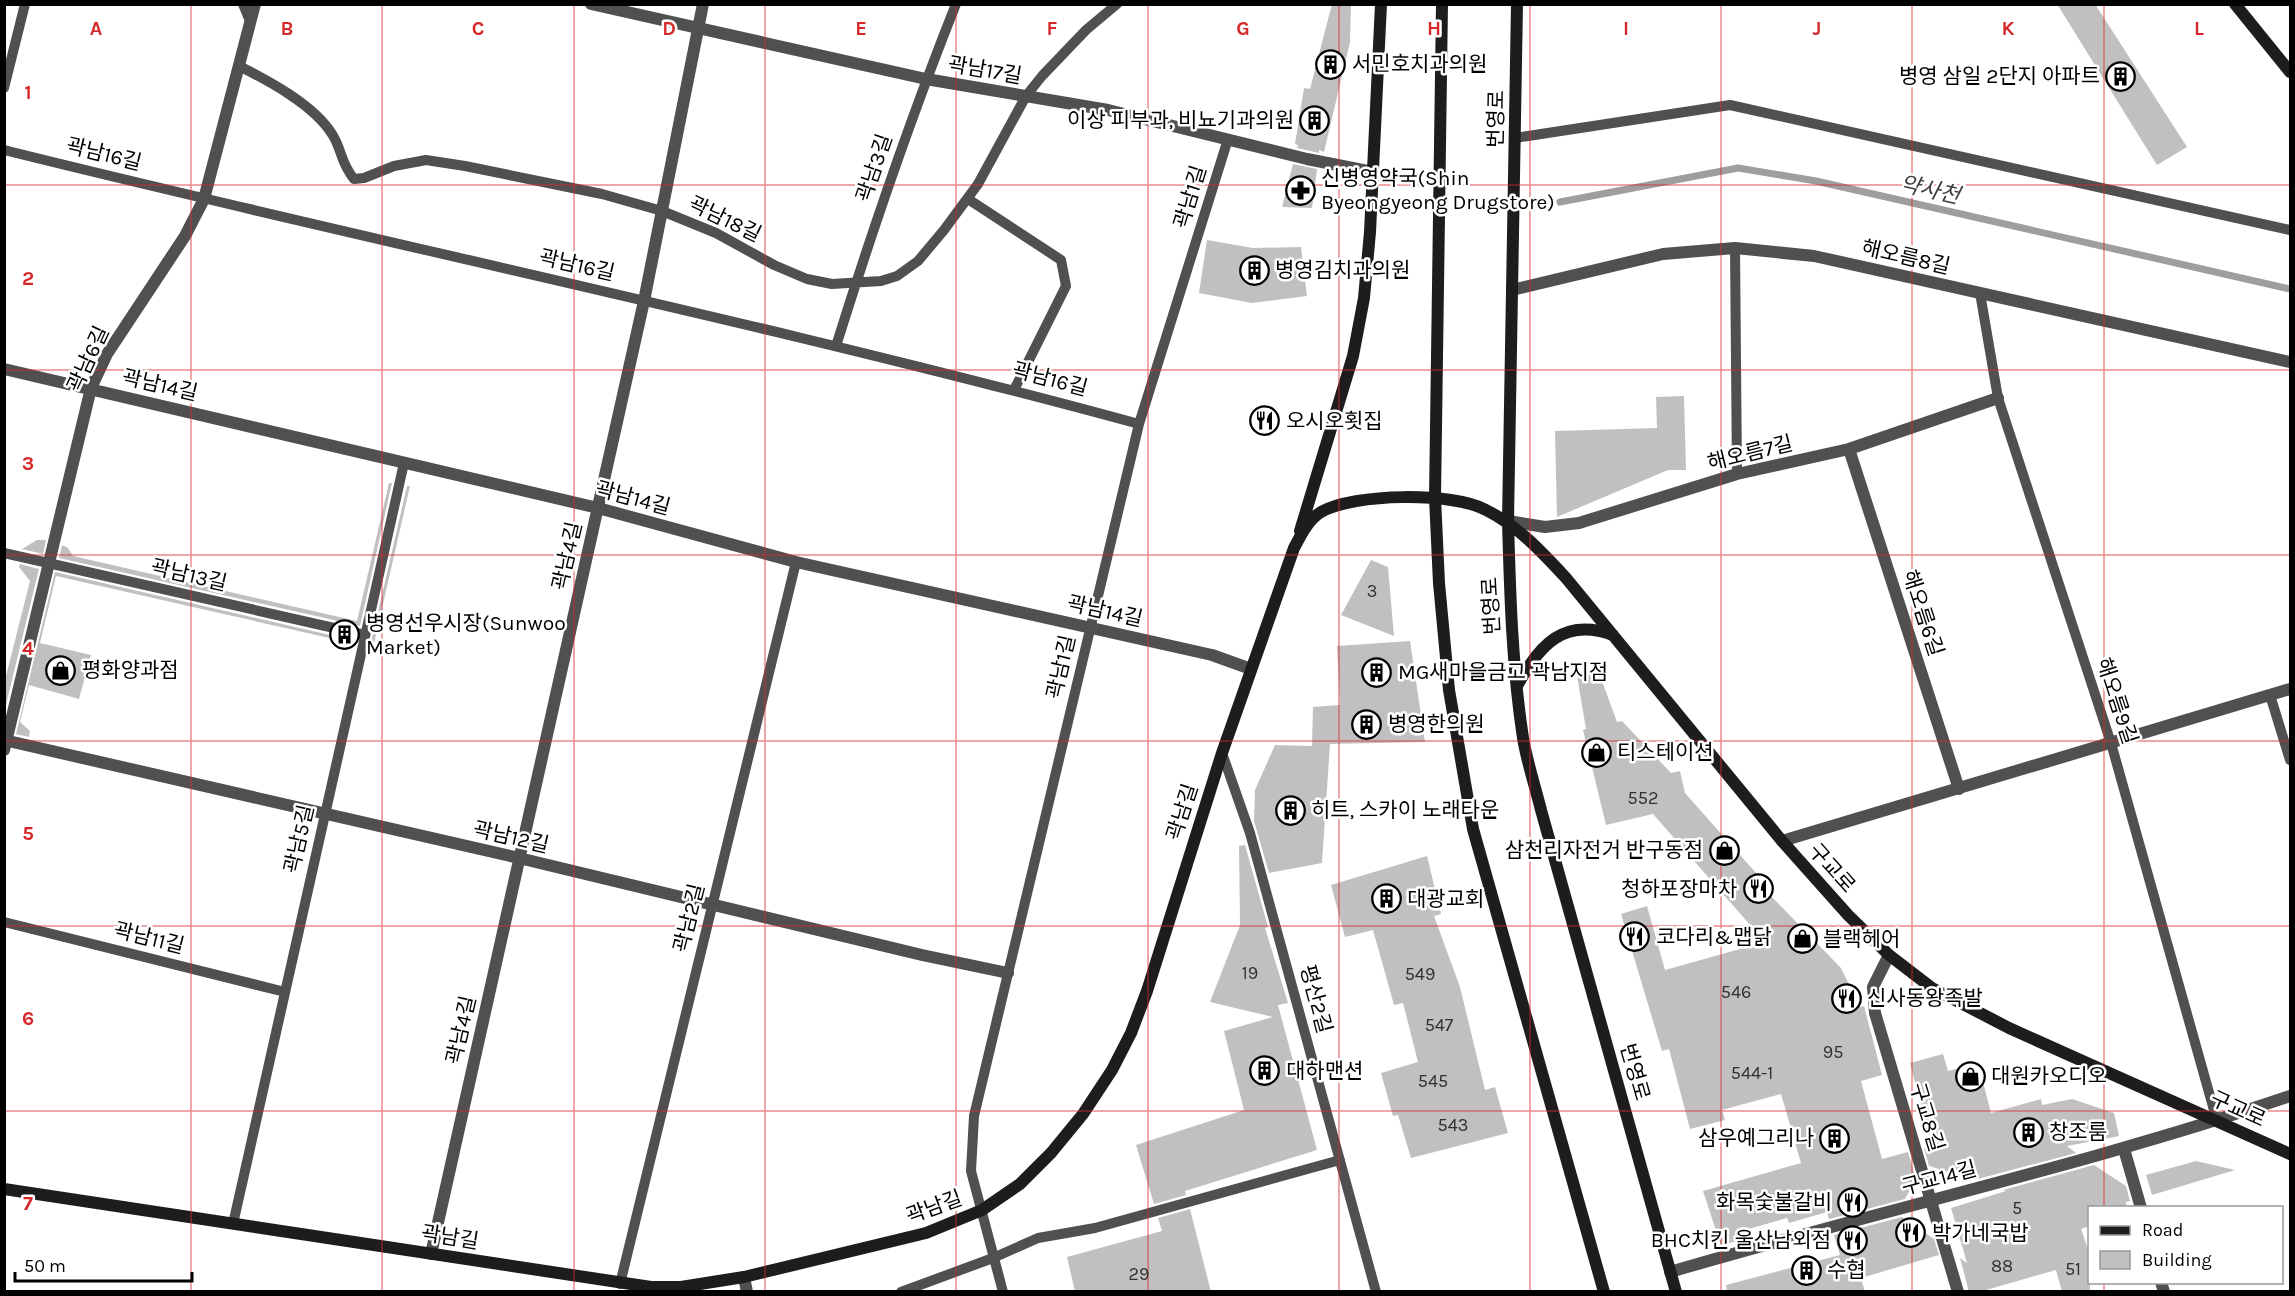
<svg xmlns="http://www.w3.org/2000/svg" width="2295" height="1296" viewBox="0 0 2295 1296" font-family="Karla,'Noto Sans KR',sans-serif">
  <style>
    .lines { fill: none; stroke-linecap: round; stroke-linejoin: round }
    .stream { stroke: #9e9e9e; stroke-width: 7 }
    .building { fill: #c0c0c0 }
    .lane { stroke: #505050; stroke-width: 10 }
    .street { stroke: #505050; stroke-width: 12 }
    .secondary { stroke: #1d1d1d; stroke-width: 12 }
    .grid { fill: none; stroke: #d62828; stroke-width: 1.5; stroke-opacity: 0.55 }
    .labels { text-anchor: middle; stroke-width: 5; stroke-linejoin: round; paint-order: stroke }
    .number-label { font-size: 18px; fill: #303030 }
    .poi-label { font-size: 21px; fill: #000; stroke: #fff; text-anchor: start }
    .street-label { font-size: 21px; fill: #000; stroke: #fff }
    .water-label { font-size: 22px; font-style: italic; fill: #3f3f3f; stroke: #fff }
    .grid-label { font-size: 20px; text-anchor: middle; font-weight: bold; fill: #d62828; stroke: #fff; stroke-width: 5; stroke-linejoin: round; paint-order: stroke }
  </style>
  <rect width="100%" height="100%" fill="#fff"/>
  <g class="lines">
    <path class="stream" d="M 1560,202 L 1738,168 L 1816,181 L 2290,289"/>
  </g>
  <path class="building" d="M 1332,4 L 1351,4 L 1350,42 L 1324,152 L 1319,150 L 1319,153 L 1297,148 L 1298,145 L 1295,144 L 1304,88 L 1310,89 Z
    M 2057,4 L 2095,4 L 2187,147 L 2157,165 Z
    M 1293,164 L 1317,169 L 1312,208 L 1282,207 Z
    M 1207,240 L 1253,248 L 1301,247 L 1307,296 L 1252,303 L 1199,293 Z
    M 1684,396 L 1686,470 L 1668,470 L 1557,517 L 1555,431 L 1657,428 L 1656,397 Z
    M 389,483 L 392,483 L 360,626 L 59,558 L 62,545 L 68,548 L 73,556 L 357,621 Z
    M 407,486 L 410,486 L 373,648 L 370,647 Z
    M 37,540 L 46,540 L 43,554 L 22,549 Z
    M 1371,560 L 1388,567 L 1394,636 L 1341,615 Z
    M 20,564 L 39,569 L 4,713 L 4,684 L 30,581 L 19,567 Z
    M 55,572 L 356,641 L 356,644 L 56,576 L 40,643 L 91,655 L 79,699 L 29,685 L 20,722 L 30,731 L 29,737 L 16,734 Z
    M 1410,641 L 1425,742 L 1330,744 L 1322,863 L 1269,873 L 1254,821 L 1255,790 L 1275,745 L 1312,746 L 1313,707 L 1340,705 L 1337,646 Z
    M 1598,670 L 1617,722 L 1622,721 L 1671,773 L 1680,771 L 1685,793 L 1772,891 L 1769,894 L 1841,968 L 1860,1007 L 1864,1006 L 1882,1075 L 1861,1081 L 1882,1159 L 1908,1152 L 1916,1179 L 1905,1199 L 1829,1219 L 1827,1212 L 1789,1223 L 1787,1218 L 1749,1229 L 1751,1236 L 1721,1246 L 1703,1191 L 1801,1163 L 1781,1094 L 1722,1110 L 1725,1120 L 1690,1129 L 1669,1049 L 1662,1051 L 1621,914 L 1647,906 L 1665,970 L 1765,942 L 1653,814 L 1606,825 L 1583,730 L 1586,729 L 1577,676 Z
    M 1245,845 L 1268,927 L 1265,928 L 1288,1003 L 1278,1005 L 1317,1150 L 1185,1191 L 1186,1195 L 1154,1204 L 1136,1145 L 1244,1110 L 1224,1031 L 1273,1017 L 1210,1002 L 1240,925 L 1239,846 Z
    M 1427,856 L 1441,914 L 1434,916 L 1460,987 L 1485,1090 L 1495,1087 L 1508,1133 L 1411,1158 L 1398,1115 L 1393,1116 L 1381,1073 L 1418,1062 L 1403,1003 L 1394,1005 L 1373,930 L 1345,937 L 1331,885 Z
    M 1943,1054 L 1948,1071 L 1978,1063 L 1991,1113 L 2041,1099 L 2042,1105 L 2072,1099 L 2114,1113 L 2119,1136 L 2067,1146 L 2076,1153 L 1974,1180 L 1929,1166 L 1924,1148 L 1931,1146 L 1910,1063 Z
    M 2196,1161 L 2235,1170 L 2152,1195 L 2146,1175 Z
    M 2094,1165 L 2126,1186 L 2130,1201 L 2126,1202 L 2127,1208 L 2090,1208 L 2090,1226 L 2081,1229 L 2090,1255 L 2090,1292 L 2062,1292 L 2056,1270 L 1979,1292 L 1969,1292 L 1960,1258 L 1967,1263 L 1951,1208 L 2006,1191 L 2003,1190 Z
    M 1190,1209 L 1211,1292 L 1075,1292 L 1067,1257 L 1162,1231 L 1158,1218 Z
    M 1902,1217 L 1934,1239 L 1939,1255 L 1861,1278 L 1865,1292 L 1727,1292 L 1726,1285 L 1840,1255 L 1834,1235 Z"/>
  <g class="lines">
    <path class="lane" d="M 243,4 L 250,21
      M 239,66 C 269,81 314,105 332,134 C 342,149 340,162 354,179 L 364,178 L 394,166 L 426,160 L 465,166 L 602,194 L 662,211 L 716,233 L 774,265 L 807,279 L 832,284 L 881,281 L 897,276 L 918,261 L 944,230 L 978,184 L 1026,96 L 1042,76 L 1086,30 L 1117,4
      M 4,88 L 25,4
      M 1515,138 L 1730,105 L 2290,230
      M 4,150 C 382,244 764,322 1139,424
      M 968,199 L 1061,260 L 1066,286 L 1014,390
      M 1735,248 L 1737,474
      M 1980,293 L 1998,398 L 2111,743 L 2217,1121
      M 836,346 C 872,231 911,117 956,4
      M 4,553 L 365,635
      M 2270,695 L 2290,760
      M 1222,753 L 1250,833 L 1376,1292
      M 4,922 L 285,992
      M 233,1224 L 404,463
      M 620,1284 L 796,562
      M 901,1292 L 993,1258 L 1038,1238 L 1095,1228 L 1340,1160
      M 1003,1292 L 971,1171 L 974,1116 L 1139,424 L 1228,139"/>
    <path class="street" d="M 591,4 L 926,79 L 1108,110 L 1307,159 L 1373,172
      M 1512,290 L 1663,254 L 1735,248 L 1814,256 L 2290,362
      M 4,369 L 598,508 L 796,562 L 1212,655 L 1251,669
      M 1849,449 L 1959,789
      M 1508,521 L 1545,527 L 1579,523 L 1737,474 L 1849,449 L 1998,398
      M 4,740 L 519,858 L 922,955 L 1008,973
      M 4,750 L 91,388 L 107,354 L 185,236 L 204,199 L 255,4
      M 1782,841 L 2290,689
      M 1889,955 L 1873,987 L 1875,1013 L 1958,1292
      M 2124,1149 L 2141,1208
      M 431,1254 L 644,301 L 703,4
      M 1670,1272 C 1877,1211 2087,1165 2290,1096
      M 744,1277 L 747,1292
      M 2161,1282 L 2164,1292"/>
    <path class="secondary" d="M 1442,4 L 1435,498 L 1439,583 L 1449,690 L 1473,829 L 1604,1292
      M 1517,4 L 1508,521 C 1510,594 1512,666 1523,738 C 1527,762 1535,786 1541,810 L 1676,1292
      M 2235,4 L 2290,72
      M 1300,531 L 1353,356 L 1364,298 L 1370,232 L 1381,4
      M 1517,686 C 1539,645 1564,617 1613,635
      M 4,1189 L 651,1287 L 681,1287 L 744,1277 L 926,1233 L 982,1210 L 1020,1184 L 1051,1153 L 1083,1114 L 1112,1070 L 1131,1033 L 1147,991 L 1222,753 L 1294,548 C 1301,535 1308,520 1321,512 C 1354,493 1453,492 1486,510 C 1518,526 1542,552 1566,578 L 1782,841 L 1848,915 L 1889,955 L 1932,988 L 2009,1028 L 2290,1154"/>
  </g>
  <path class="grid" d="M 191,4 L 191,1292M 382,4 L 382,1292M 574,4 L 574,1292M 765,4 L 765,1292M 956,4 L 956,1292M 1148,4 L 1148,1292M 1339,4 L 1339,1292M 1530,4 L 1530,1292M 1721,4 L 1721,1292M 1912,4 L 1912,1292M 2104,4 L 2104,1208M 4,185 L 2290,185M 4,370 L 2290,370M 4,555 L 2290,555M 4,741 L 2290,741M 4,926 L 2290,926M 4,1111 L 2290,1111M 2104,1282 L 2104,1292"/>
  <defs>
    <symbol id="building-ring" viewBox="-11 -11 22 22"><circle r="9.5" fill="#fff" stroke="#000" stroke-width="1.5"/><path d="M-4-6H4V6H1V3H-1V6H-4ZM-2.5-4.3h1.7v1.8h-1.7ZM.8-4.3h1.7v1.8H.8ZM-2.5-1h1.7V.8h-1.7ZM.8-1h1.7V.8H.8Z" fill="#000"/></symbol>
    <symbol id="pharmacy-ring" viewBox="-11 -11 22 22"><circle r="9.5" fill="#fff" stroke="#000" stroke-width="1.5"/><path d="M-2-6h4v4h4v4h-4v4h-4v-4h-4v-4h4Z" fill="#000"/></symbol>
    <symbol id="restaurant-ring" viewBox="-11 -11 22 22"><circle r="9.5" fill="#fff" stroke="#000" stroke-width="1.5"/><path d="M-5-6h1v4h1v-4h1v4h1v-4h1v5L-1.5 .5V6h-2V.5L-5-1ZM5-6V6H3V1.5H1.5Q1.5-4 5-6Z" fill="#000"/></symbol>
    <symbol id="shop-ring" viewBox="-11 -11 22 22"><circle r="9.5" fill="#fff" stroke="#000" stroke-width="1.5"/><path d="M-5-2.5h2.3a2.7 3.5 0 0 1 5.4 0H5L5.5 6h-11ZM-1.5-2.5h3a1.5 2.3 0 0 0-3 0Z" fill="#000"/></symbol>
  </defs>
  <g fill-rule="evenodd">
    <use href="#building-ring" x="1314" y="48" width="33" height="33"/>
    <use href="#building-ring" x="2104" y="60" width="33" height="33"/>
    <use href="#building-ring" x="1298" y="104" width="33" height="33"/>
    <use href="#pharmacy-ring" x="1284" y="174" width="33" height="33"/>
    <use href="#building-ring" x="1238" y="254" width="33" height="33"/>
    <use href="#restaurant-ring" x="1248" y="404" width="33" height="33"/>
    <use href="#building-ring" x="328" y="618" width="33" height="33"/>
    <use href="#shop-ring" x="44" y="654" width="33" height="33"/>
    <use href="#building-ring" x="1360" y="656" width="33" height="33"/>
    <use href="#building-ring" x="1350" y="708" width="33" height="33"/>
    <use href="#shop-ring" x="1580" y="736" width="33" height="33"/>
    <use href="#building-ring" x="1274" y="794" width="33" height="33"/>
    <use href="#shop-ring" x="1708" y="834" width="33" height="33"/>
    <use href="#restaurant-ring" x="1742" y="872" width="33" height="33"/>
    <use href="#building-ring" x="1370" y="882" width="33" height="33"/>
    <use href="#restaurant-ring" x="1618" y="920" width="33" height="33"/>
    <use href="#shop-ring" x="1786" y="922" width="33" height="33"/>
    <use href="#restaurant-ring" x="1830" y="982" width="33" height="33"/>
    <use href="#building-ring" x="1248" y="1054" width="33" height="33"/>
    <use href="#shop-ring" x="1954" y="1060" width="33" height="33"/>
    <use href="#building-ring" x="2012" y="1116" width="33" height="33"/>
    <use href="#building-ring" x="1818" y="1122" width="33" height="33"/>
    <use href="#restaurant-ring" x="1836" y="1186" width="33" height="33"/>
    <use href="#restaurant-ring" x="1894" y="1216" width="33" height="33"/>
    <use href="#restaurant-ring" x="1836" y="1224" width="33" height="33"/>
    <use href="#building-ring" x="1790" y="1254" width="33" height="33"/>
  </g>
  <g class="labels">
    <g class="number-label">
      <text x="1372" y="597">3</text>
      <text x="1643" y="804">552</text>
      <text x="1250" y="979">19</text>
      <text x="1420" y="980">549</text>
      <text x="1736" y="998">546</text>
      <text x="1439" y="1031">547</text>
      <text x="1833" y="1058">95</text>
      <text x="1752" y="1079">544-1</text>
      <text x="1433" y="1087">545</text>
      <text x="1453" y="1131">543</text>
      <text x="2017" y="1214">5</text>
      <text x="2002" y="1272">88</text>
      <text x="2073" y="1275">51</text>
      <text x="1139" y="1280">29</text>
    </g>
    <g class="poi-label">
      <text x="1352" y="71">서민호치과의원</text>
      <text x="2100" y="83" text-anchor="end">병영 삼일 2단지 아파트</text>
      <text x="1294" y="127" text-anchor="end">이상 피부과, 비뇨기과의원</text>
      <text x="1321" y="185">신병영약국(Shin<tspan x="1321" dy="24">Byeongyeong Drugstore)</tspan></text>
      <text x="1275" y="277">병영김치과의원</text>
      <text x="1286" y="428">오시오횟집</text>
      <text x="366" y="630">병영선우시장(Sunwoo<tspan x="366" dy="24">Market)</tspan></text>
      <text x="82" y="677">평화양과점</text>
      <text x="1398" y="679">MG새마을금고 곽남지점</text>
      <text x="1388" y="731">병영한의원</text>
      <text x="1617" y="759">티스테이션</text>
      <text x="1311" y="817">히트, 스카이 노래타운</text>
      <text x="1703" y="857" text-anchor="end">삼천리자전거 반구동점</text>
      <text x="1737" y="896" text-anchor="end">청하포장마차</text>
      <text x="1407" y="906">대광교회</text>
      <text x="1656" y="944">코다리&amp;맵닭</text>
      <text x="1823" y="946">블랙헤어</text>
      <text x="1867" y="1005">신사동왕족발</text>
      <text x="1286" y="1078">대하맨션</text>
      <text x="1991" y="1083">대원카오디오</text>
      <text x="2049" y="1139">창조룸</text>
      <text x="1814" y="1145" text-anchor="end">삼우예그리나</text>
      <text x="1832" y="1209" text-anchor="end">화목숯불갈비</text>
      <text x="1932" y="1240">박가네국밥</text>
      <text x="1831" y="1247" text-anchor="end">BHC치킨 울산남외점</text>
      <text x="1827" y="1277">수협</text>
    </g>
    <g class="street-label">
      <text transform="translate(985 70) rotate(10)" y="7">곽남17길</text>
      <text transform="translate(1496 119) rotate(-89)" y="7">번영로</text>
      <text transform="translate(104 154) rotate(14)" y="7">곽남16길</text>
      <text transform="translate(874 168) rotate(-71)" y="7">곽남3길</text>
      <text transform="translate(1190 197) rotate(-73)" y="7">곽남1길</text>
      <text transform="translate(725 219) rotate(26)" y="7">곽남18길</text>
      <text transform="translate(1906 257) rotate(13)" y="7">해오름8길</text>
      <text transform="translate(577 265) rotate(13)" y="7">곽남16길</text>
      <text transform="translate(88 359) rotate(-65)" y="7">곽남6길</text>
      <text transform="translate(1050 379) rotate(15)" y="7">곽남16길</text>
      <text transform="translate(160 385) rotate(13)" y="7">곽남14길</text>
      <text transform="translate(1750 453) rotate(-14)" y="7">해오름7길</text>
      <text transform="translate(633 498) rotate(15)" y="7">곽남14길</text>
      <text transform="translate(567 556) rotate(-77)" y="7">곽남4길</text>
      <text transform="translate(189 575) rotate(13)" y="7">곽남13길</text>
      <text transform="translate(1491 606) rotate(-93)" y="7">번영로</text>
      <text transform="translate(1105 611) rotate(13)" y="7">곽남14길</text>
      <text transform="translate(1923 613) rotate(72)" y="7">해오름6길</text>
      <text transform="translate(1061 667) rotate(-77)" y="7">곽남1길</text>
      <text transform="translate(2117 701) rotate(72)" y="7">해오름9길</text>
      <text transform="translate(1182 812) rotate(-72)" y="7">곽남길</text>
      <text transform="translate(511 837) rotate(13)" y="7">곽남12길</text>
      <text transform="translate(299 839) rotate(-77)" y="7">곽남5길</text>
      <text transform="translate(1832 868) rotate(48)" y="7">구교로</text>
      <text transform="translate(689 918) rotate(-76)" y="7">곽남2길</text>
      <text transform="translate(149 938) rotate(14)" y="7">곽남11길</text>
      <text transform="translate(1316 999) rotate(75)" y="7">평산2길</text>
      <text transform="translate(461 1030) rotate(-77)" y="7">곽남4길</text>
      <text transform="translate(1635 1072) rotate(74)" y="7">번영로</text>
      <text transform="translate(2238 1109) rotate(24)" y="7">구교로</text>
      <text transform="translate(1927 1117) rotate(73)" y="7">구교8길</text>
      <text transform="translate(1939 1178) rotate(-15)" y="7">구교14길</text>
      <text transform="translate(934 1207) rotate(-20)" y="7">곽남길</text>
      <text transform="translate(450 1237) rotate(9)" y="7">곽남길</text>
    </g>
    <g class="water-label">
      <text transform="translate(1930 189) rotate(13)" y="8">약사천</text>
    </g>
  </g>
  <g class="grid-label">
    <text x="96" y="35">A</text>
    <text x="287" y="35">B</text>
    <text x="478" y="35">C</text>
    <text x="669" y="35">D</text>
    <text x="861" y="35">E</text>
    <text x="1052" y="35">F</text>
    <text x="1243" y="35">G</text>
    <text x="1434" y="35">H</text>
    <text x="1626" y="35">I</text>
    <text x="1817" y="35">J</text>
    <text x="2008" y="35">K</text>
    <text x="2199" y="35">L</text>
    <text x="28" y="99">1</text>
    <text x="28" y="285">2</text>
    <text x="28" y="470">3</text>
    <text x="28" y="655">4</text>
    <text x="28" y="840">5</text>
    <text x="28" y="1025">6</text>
    <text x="28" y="1210">7</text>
  </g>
  <rect width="2295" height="1296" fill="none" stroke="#000000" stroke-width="12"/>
  <rect x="2088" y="1206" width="195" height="78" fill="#ffffff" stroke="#999999" stroke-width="1.5"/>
  <rect x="2100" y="1226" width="30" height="9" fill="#1d1d1d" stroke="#999999" stroke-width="1.5"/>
  <text x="2142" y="1236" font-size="18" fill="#000000">Road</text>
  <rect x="2100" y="1251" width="30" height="18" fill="#c0c0c0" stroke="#999999" stroke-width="1.5"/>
  <text x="2142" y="1266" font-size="18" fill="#000000">Building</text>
  <path d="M15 1272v9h177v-9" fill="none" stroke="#000000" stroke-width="3"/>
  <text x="24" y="1272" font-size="18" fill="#000000" stroke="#ffffff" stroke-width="4.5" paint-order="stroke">50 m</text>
</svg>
